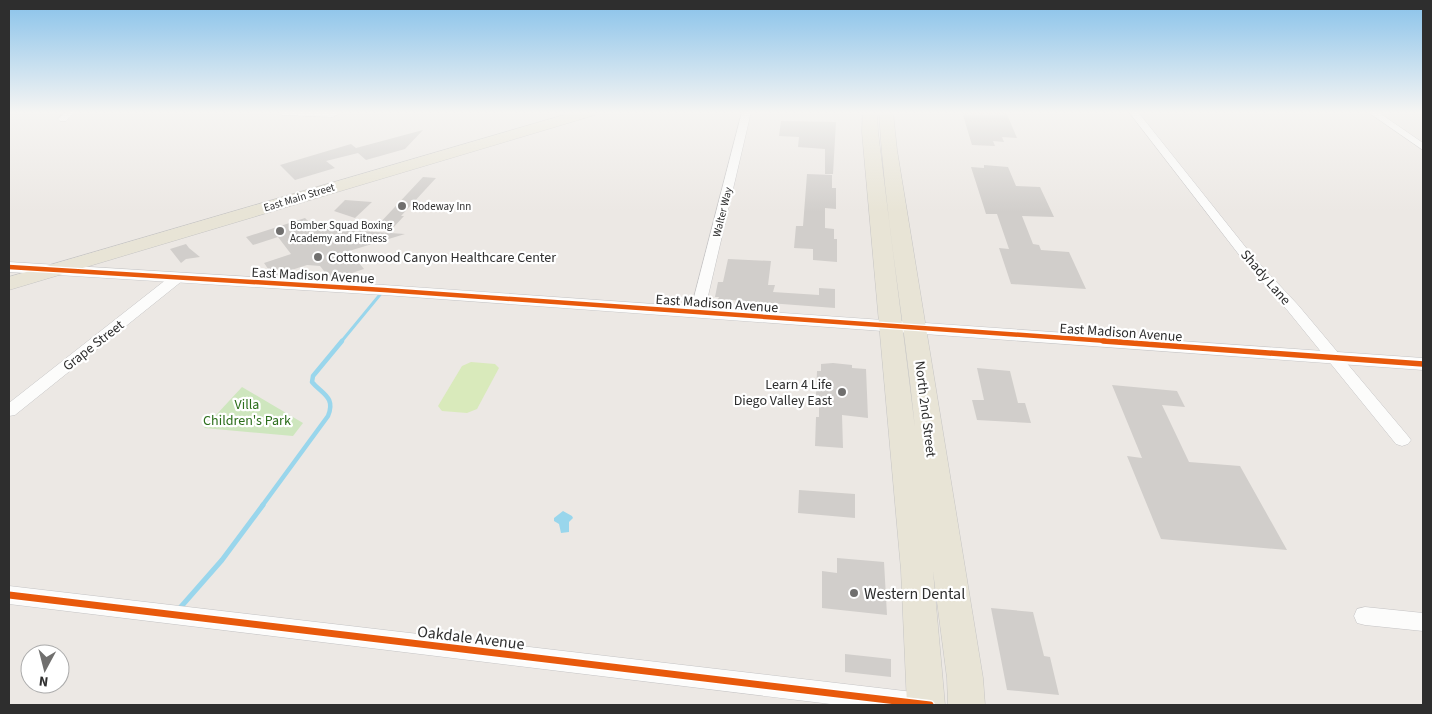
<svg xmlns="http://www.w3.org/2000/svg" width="1432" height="714" viewBox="0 0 1432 714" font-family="'Source Sans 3',sans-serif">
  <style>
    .green { fill: #cee6be }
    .pitch { fill: #d9eabb }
    .water { fill: #99d6ec }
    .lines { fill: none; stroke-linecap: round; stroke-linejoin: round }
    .stream-far2 { stroke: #99d6ec; stroke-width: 3 }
    .stream-far1 { stroke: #99d6ec; stroke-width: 4.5 }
    .stream { stroke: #99d6ec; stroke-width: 5 }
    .building { fill: #d1cecb }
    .minor-casing { stroke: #c5c4c5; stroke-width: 1 }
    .tertiary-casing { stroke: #c5c4c5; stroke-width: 1 }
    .primary-casing { stroke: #c6c5c4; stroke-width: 1 }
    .minor { fill: #fcfcfb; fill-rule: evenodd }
    .tertiary { fill: #fcfcfb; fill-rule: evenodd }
    .primary { fill: #e8e4d6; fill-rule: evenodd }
    .cycleway-far2-casing { stroke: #fff; stroke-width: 7 }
    .cycleway-far1-casing { stroke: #fff; stroke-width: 9 }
    .cycleway-casing { stroke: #fff; stroke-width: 10 }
    .cycleway-far2 { stroke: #e8590c; stroke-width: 4.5 }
    .cycleway-far1 { stroke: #e8590c; stroke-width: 5.5 }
    .cycleway { stroke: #e8590c; stroke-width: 7 }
    .poi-dot { fill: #706f6e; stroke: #fff; stroke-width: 2 }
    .labels { text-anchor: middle; stroke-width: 4.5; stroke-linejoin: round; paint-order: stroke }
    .far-street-label { font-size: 11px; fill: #2e2e2e; stroke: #fff }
    .far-poi-label { font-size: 11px; fill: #2e2e2e; stroke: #fff; text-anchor: start }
    .poi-label { font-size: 14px; fill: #2e2e2e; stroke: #fff; text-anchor: start }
    .street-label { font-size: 14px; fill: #2e2e2e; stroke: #fff }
    .park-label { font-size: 14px; fill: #2c6e1b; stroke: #fff }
    .near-poi-label { font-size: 16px; fill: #2e2e2e; stroke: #fff; text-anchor: start }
    .near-street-label { font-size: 16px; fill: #2e2e2e; stroke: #fff }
  </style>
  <rect width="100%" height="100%" fill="#ece8e4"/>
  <path class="green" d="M 242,387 L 303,423 L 293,436 L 204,428 Z"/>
  <path class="pitch" d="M 471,362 L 495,364 L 499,368 L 477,409 L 467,413 L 442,411 L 438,406 L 462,366 Z"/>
  <path class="water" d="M 563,511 L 572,516 L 573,518 L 569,522 L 569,532 L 561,533 L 559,524 L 554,521 L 554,518 Z"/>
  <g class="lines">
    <path class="stream-far2" d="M 341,342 L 383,291"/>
    <path class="stream-far1" d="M 262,506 L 328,416 C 336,397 322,394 312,382 L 313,376 L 342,341"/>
    <path class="stream" d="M 179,609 L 222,560 L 263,505"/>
  </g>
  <path class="building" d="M 962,112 L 1006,112 L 1017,138 L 1002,137 L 1004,142 L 993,141 L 995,146 L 972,145 Z
    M 781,121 L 836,122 L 833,174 L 825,174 L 825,149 L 798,147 L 799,137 L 779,136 Z
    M 423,130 L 405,149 L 366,160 L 358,153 L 326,161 L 335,168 L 295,180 L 280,165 L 351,144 L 356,148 Z
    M 984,165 L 1008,167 L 1016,186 L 1040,187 L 1054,217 L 1022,216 L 1033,244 L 1039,245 L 1041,250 L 1069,252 L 1086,289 L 1011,284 L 999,248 L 1009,249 L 997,214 L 986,214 L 971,167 L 984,168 Z
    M 807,174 L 832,175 L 832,188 L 836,188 L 836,209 L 825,208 L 825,228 L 834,229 L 834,239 L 837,239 L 837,262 L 813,260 L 813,249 L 794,248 L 796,226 L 803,226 Z
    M 423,177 L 436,178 L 401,216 L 404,216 L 391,230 L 378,225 Z
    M 345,200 L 372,202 L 355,218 L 334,211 Z
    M 305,218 L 315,228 L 405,234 L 349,251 L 364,269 L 331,280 L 320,266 L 307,265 L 273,276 L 264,263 L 291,254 L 278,237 L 253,245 L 246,237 Z
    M 186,244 L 189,248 L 200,257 L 186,259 L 181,263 L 170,249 Z
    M 728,259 L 771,261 L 768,285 L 775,285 L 773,292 L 819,295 L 819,288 L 835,289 L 835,308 L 718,299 L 719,297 L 715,297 L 718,282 L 723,282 Z
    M 833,363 L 852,365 L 852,368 L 866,369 L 868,418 L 842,415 L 843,448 L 815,446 L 816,417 L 819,417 L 819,395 L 816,395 L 817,371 L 821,371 L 821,364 Z
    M 977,368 L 1010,371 L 1018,403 L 1025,403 L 1031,423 L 977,420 L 972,400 L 984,400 Z
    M 1112,385 L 1177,391 L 1185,407 L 1162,405 L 1189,462 L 1240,466 L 1287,550 L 1161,539 L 1127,456 L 1142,458 Z
    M 799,490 L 855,494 L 855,518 L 798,513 Z
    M 837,558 L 884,562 L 887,615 L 822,608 L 822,571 L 837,573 Z
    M 991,608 L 1033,612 L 1044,656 L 1050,657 L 1059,695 L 1007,690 Z
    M 845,654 L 891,659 L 891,677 L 845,672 Z"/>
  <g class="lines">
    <defs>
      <path id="minor" d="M 65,112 L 75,112 L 66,121 L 60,121 L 58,119 Z
        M 279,112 L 336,112 L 338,114 L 333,117 L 283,115 Z
        M 742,112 L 751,112 L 704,313 L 697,317 L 690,313 Z
        M 1129,112 L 1138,112 L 1255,259 L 1298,305 L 1408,436 L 1411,440 L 1408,444 L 1402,446 L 1396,444 L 1288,311 L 1247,265 Z
        M 1368,112 L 1378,112 L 1423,143 L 1423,150 Z
        M 177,274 L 182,275 L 184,278 L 182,281 L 15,415 L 9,416 L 9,403 L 172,275 Z
        M 9,586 L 930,694 L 938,697 L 942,705 L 839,705 L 9,604 Z
        M 1365,607 L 1423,613 L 1423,631 L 1365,625 L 1357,623 L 1354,616 L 1357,609 Z"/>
      <path id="tertiary" d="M 9,262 L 384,285 L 1423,358 L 1423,370 L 384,295 L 9,272 Z"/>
      <path id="primary" d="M 574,112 L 597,112 L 595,115 L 9,290 L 9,277 Z
        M 863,112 L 877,112 L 878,132 L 915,428 C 905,323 885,218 879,112 L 893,112 L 897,150 L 983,678 L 985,705 L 948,705 L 947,678 L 933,571 L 945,705 L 907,705 L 901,570 L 862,132 Z"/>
    </defs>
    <use href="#minor" class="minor-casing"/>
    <use href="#tertiary" class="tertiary-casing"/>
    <use href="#primary" class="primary-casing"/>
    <use href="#minor" class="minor"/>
    <use href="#tertiary" class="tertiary"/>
    <use href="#primary" class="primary"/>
    <defs>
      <path id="cycleway-far2" d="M 9,267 L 384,290 L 1121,342"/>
      <path id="cycleway-far1" d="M 1103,341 L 1423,364"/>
      <path id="cycleway" d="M 9,595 L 930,705"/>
    </defs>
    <use href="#cycleway-far2" class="cycleway-far2-casing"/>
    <use href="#cycleway-far1" class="cycleway-far1-casing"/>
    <use href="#cycleway" class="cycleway-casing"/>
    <use href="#cycleway-far2" class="cycleway-far2"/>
    <use href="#cycleway-far1" class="cycleway-far1"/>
    <use href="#cycleway" class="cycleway"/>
  </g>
  <linearGradient id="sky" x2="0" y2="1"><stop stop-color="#88c2ea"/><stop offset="0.53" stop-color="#f6f5f3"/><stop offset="1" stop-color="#f6f5f3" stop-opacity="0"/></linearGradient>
  <rect width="1432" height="212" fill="url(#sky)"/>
  <g class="poi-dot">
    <circle cx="402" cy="206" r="5"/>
    <circle cx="280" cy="231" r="5"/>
    <circle cx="318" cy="257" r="5"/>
    <circle cx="842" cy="392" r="5"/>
    <circle cx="854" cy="593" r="5"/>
  </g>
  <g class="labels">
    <g class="far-street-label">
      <text transform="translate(299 197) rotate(-17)" y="4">East Main Street</text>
      <text transform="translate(722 212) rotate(-76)" y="4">Walter Way</text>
    </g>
    <g class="far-poi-label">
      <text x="412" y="210">Rodeway Inn</text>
      <text x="290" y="229">Bomber Squad Boxing<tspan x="290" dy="13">Academy and Fitness</tspan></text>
    </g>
    <g class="poi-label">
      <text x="328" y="262">Cottonwood Canyon Healthcare Center</text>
      <text x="832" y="389" text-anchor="end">Learn 4 Life<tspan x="832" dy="16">Diego Valley East</tspan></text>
    </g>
    <g class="street-label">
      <text transform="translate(313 275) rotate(3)" y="5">East Madison Avenue</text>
      <text transform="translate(1266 277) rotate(49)" y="5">Shady Lane</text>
      <text transform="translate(717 303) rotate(4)" y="5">East Madison Avenue</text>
      <text transform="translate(1121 332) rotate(4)" y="5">East Madison Avenue</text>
      <text transform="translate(93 345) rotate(-38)" y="5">Grape Street</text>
      <text transform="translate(926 409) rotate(83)" y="5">North 2nd Street</text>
    </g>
    <g class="park-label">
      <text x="247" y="409">Villa<tspan x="247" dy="16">Children's Park</tspan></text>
    </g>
    <g class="near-poi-label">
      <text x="864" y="599">Western Dental</text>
    </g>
    <g class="near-street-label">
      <text transform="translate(471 637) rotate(7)" y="6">Oakdale Avenue</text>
    </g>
  </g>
  <rect width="1432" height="714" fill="none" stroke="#2e2e2e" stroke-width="20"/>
  <g transform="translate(45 669) rotate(187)"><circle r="24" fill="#ffffff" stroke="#ababab"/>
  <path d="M0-4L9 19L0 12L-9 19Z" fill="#706f6e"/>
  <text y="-8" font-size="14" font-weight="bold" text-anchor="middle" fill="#2e2e2e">N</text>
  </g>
</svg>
